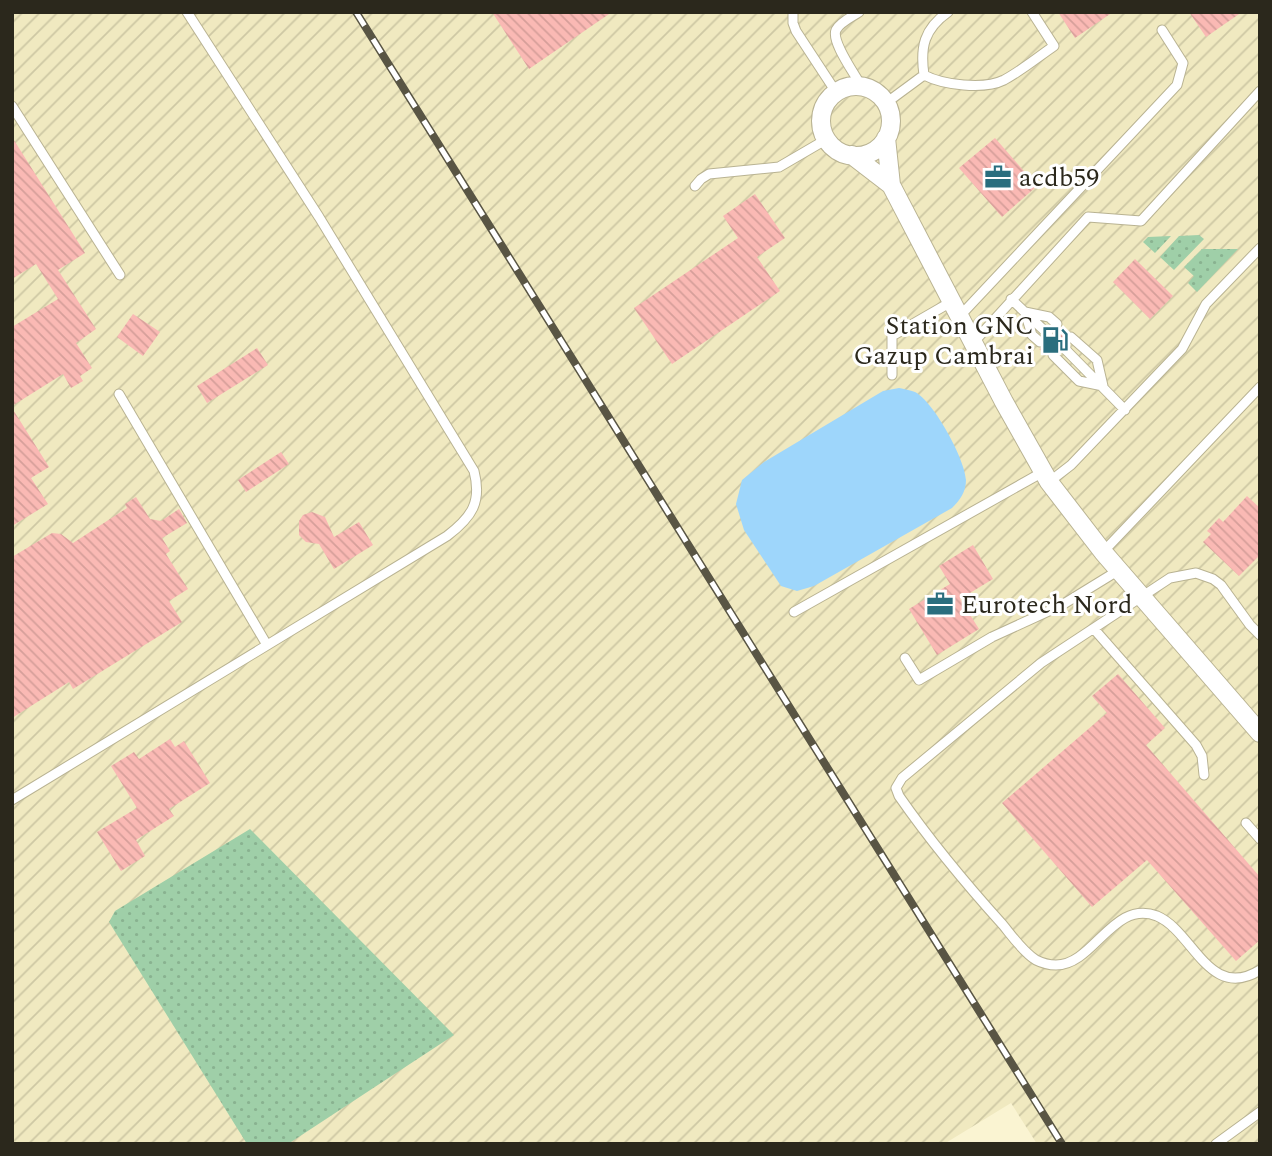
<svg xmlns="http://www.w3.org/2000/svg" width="1272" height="1156" viewBox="0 0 1272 1156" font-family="Spectral,serif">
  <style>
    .industrial { fill: url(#industrial-furrows) }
    .grass { fill: url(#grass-dots) }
    .water { fill: #9ed6fb }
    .building { fill: url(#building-back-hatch) }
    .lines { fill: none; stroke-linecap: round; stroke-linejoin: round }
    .lane-casing { stroke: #b9b392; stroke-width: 11 }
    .street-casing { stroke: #b9b392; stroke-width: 20 }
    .lane { stroke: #fff; stroke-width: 9 }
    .street { stroke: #fff; stroke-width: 18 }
    .rail-casing { stroke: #595544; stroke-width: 8 }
    .rail { stroke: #fff; stroke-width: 5; stroke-dasharray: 16; stroke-linecap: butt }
    .labels { text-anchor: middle; stroke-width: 6; stroke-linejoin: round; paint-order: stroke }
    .poi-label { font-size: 26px; fill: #2b281c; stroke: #fff; text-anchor: start }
  </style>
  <defs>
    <pattern id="industrial-furrows" width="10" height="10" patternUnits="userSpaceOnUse" patternTransform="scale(1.75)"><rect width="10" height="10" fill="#f0e9c0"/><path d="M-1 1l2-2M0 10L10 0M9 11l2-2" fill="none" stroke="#cec8a4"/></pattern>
    <pattern id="grass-dots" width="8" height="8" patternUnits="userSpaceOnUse" patternTransform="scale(1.75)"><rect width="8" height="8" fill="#9fcfa8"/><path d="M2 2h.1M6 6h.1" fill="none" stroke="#89b290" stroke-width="1.8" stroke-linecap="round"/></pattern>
    <pattern id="building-back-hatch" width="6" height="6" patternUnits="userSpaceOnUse" patternTransform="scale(1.75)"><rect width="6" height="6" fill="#fab9b4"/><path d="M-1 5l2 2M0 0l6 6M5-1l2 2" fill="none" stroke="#d69f9a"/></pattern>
  </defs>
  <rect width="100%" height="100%" fill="#faf4d2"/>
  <path class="industrial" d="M 12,12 L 1260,12 L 1260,1144 L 1037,1144 L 1011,1103 L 944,1144 L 12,1144 Z"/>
  <path class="grass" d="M 1199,235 L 1204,239 L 1174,270 L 1160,257 L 1179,236 Z
    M 1171,236 L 1155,253 L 1143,242 L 1148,237 Z
    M 1202,249 L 1238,249 L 1197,292 L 1188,283 L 1194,276 L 1184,267 Z
    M 250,829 L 454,1035 L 288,1144 L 247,1144 L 109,922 L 115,911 Z"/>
  <path class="water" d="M 899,388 C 904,389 910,390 915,392 C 934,402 965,459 966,480 C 966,492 960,500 952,508 L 814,586 L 797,591 L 781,586 L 744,530 L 736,504 L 742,480 L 764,462 L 883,391 Z"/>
  <path class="building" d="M 492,12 L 612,12 L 529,69 Z
    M 1058,12 L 1113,12 L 1075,38 Z
    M 1189,12 L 1242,12 L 1206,37 Z
    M 12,137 L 85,253 L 58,270 L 96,329 L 76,343 L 92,368 L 80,376 L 83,381 L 71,388 L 63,374 L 12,406 L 12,327 L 58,299 L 36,264 L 12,279 Z
    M 995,138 L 1037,186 L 1002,217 L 959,168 Z
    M 755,194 L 785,238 L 757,257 L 780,291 L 672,364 L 634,308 L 738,238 L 723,216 Z
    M 1135,259 L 1173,296 L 1150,319 L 1113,282 Z
    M 133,314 L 160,332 L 143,356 L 117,337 Z
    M 1063,326 L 1068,331 L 1064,335 L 1065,340 L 1058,341 L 1056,349 L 1049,350 L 1046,355 L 1039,349 L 1045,347 L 1047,341 L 1053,338 L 1054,330 L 1060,330 Z
    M 257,348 L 268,365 L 207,403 L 197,386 Z
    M 12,408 L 49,467 L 31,478 L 48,504 L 12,526 Z
    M 281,452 L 289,464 L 246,492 L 238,480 Z
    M 1247,496 L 1260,508 L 1260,555 L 1239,576 L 1203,542 L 1211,534 L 1207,531 L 1219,518 L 1223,522 Z
    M 136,497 L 150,519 L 161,521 L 179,509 L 187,523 L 162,538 L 170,551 L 166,554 L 188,589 L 169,601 L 182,622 L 73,689 L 69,682 L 12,718 L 12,557 L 52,533 L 61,534 L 73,543 L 127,508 L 125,504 Z
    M 312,512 L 325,517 L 334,537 L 359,522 L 373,545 L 334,569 L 319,544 L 306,542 L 299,535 L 299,521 L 303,515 Z
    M 973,545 L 993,579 L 960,599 L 979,629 L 937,655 L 909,609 L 950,584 L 939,566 Z
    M 1118,674 L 1165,728 L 1146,745 L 1260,877 L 1260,940 L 1236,961 L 1147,860 L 1092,907 L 1002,803 L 1107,713 L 1092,696 Z
    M 170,739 L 175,747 L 184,741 L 210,783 L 169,809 L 174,816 L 136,840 L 145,856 L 121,871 L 97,832 L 137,808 L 111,766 L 134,752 L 139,759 Z"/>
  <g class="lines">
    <defs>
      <path id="lane" d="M 793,12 L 793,23 L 796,31 L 836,92
        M 859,12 C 852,17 840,22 836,30 C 831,42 855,74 861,86
        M 924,75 C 943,85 984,90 1004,80 C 1021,71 1038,57 1054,46 L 1032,12
        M 924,75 C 920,47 924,29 948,12
        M 886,103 L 924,75
        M 12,106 L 120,275
        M 695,186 L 701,179 L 709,174 L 779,167 L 827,139
        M 1011,299 L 1048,334
        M 959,317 L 1177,85 L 1183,63 L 1162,30
        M 1040,342 L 1032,335 L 1025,312 L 1049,317 L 1057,324
        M 973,343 L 1088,217 L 1141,221 L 1260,91
        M 1062,346 L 1125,410
        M 1053,355 L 1079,381 L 1103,386 L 1097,360 L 1071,337
        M 892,375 L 892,336 L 951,302
        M 119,394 L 267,645
        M 1049,482 L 1071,465 L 1182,349 L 1206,304 L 1260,248
        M 1103,552 L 1260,387
        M 794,612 L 1043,472
        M 1094,629 L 1196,745 L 1202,756 L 1204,775
        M 1260,635 L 1250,625 L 1221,585 L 1213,579 L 1196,573 L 1170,578 L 1041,663 L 902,778 L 896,788 L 899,796 C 931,842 966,884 1003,925 C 1012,936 1023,952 1036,960 C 1042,963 1050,965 1056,965 C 1094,965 1113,899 1157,916 C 1193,931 1209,1002 1260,970
        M 905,658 L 919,680 L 992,637 L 1062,605 L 1119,570
        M 12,800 L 447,536 C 472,517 482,502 474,471 L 319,217 L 187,12
        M 1246,823 L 1260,839
        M 1216,1144 L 1260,1112"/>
      <path id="street" d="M821 121a35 35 0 1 1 70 0a35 35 0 1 1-70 0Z
        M 886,138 L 891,185 L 1004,402 L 1049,482 L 1103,552 L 1260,733
        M 852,155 L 891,185"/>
    </defs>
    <use href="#lane" class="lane-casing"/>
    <use href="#street" class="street-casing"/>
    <use href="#lane" class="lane"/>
    <use href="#street" class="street"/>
    <defs>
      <path id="rail" d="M 356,12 L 1062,1144"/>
    </defs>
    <use href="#rail" class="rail-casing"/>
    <use href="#rail" class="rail"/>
  </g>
  <defs>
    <symbol id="office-bare" viewBox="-9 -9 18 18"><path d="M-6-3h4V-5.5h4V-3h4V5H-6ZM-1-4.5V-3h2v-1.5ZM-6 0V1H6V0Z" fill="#2a6e7e" stroke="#fff" stroke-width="2.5" paint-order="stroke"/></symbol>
    <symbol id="fuel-bare" viewBox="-9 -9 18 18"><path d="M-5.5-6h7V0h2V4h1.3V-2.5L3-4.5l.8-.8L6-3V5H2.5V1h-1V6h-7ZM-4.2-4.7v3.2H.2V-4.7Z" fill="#2a6e7e" stroke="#fff" stroke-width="2.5" paint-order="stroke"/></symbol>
  </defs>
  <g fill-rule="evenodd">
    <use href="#office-bare" x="979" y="158" width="38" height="38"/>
    <use href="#fuel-bare" x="1036" y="321" width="38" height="38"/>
    <use href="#office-bare" x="921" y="585" width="38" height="38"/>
  </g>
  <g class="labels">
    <g class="poi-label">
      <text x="1019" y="186">acdb59</text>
      <text x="1034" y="334" text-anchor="end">Station GNC<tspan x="1034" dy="30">Gazup Cambrai</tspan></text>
      <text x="961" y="613">Eurotech Nord</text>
    </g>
  </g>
  <rect width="1272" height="1156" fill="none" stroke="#2b281c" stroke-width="28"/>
</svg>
